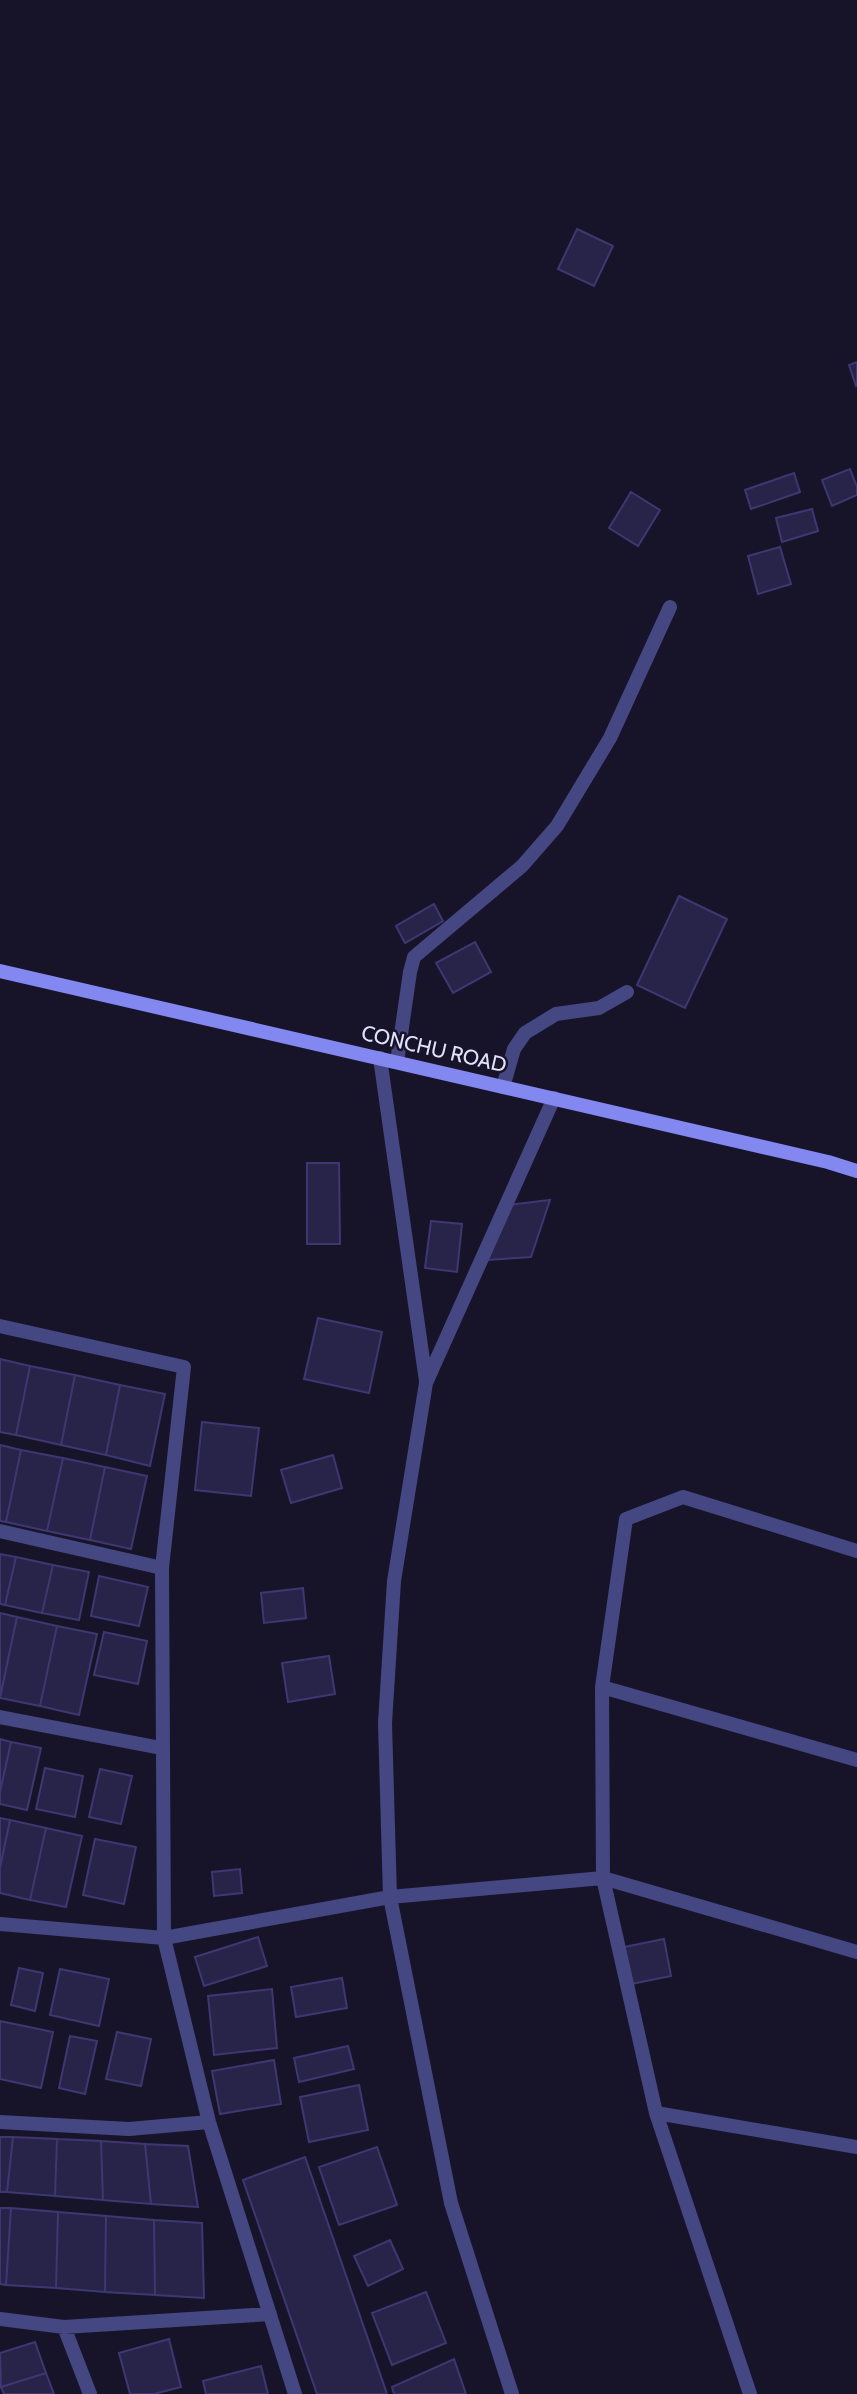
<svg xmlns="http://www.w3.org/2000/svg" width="857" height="2394" viewBox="0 0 857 2394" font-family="Cabin,sans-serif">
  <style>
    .building { fill: #282349; stroke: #3f3772; stroke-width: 2 }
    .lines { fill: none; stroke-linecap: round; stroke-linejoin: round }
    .service { stroke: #454783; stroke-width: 14 }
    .minor { stroke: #454783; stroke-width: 14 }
    .secondary { stroke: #8387f0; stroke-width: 14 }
    .labels { text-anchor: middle; stroke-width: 5; stroke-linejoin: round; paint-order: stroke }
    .street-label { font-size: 21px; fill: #e2e1fb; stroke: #17142a }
  </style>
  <rect width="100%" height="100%" fill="#17142a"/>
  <path class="building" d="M 577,229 L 613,246 L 594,286 L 558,269 Z
    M 857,362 L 857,385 L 856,386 L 849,365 Z
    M 850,469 L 857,487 L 857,495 L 832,506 L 822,480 Z
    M 794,473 L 800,492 L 751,509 L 745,490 Z
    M 631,492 L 660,510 L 638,546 L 609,528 Z
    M 812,509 L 818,531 L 782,542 L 776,518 Z
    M 780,547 L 791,584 L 758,594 L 748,556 Z
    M 679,896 L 727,919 L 685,1008 L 637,985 Z
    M 434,904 L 443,921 L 405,943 L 396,926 Z
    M 475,942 L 491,972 L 453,993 L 436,963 Z
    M 307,1163 L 339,1163 L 340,1244 L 307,1244 Z
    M 550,1200 L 531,1257 L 488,1260 L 508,1205 Z
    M 431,1221 L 462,1224 L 457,1272 L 425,1268 Z
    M 318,1318 L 382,1332 L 369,1393 L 304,1379 Z
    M 0,1359 L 30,1366 L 16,1435 L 0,1432 Z
    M 30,1366 L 75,1375 L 61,1445 L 16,1435 Z
    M 75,1375 L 120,1385 L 106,1455 L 61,1445 Z
    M 120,1385 L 165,1394 L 150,1466 L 106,1455 Z
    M 202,1422 L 259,1428 L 251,1496 L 195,1490 Z
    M 0,1445 L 21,1450 L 6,1522 L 0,1521 Z
    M 21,1450 L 63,1458 L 47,1531 L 6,1522 Z
    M 333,1455 L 342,1488 L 291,1503 L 281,1470 Z
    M 63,1458 L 105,1467 L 90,1540 L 47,1531 Z
    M 105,1467 L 147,1476 L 131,1549 L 90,1540 Z
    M 0,1554 L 16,1557 L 5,1605 L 0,1604 Z
    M 16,1557 L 53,1565 L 42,1613 L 5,1605 Z
    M 53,1565 L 89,1572 L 79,1620 L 42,1613 Z
    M 99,1576 L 148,1587 L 139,1626 L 91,1616 Z
    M 303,1588 L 306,1618 L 264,1623 L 261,1593 Z
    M 0,1613 L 17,1617 L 0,1697 Z
    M 17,1617 L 57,1626 L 40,1706 L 0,1698 Z
    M 57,1626 L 97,1634 L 79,1715 L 40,1706 Z
    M 104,1632 L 147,1641 L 138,1684 L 94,1675 Z
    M 329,1656 L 335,1694 L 288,1702 L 282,1663 Z
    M 0,1739 L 11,1742 L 0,1792 Z
    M 11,1742 L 41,1748 L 27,1810 L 0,1804 L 0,1792 Z
    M 45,1768 L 83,1776 L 75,1817 L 36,1809 Z
    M 100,1769 L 132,1776 L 121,1824 L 89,1817 Z
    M 0,1818 L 10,1820 L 0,1868 Z
    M 10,1820 L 46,1828 L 30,1900 L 0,1893 L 0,1868 Z
    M 46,1828 L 82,1836 L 66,1907 L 30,1900 Z
    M 95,1839 L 136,1847 L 124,1904 L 83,1895 Z
    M 240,1869 L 242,1893 L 214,1896 L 212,1872 Z
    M 258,1937 L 267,1966 L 204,1986 L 195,1957 Z
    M 664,1939 L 671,1976 L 631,1984 L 624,1947 Z
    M 19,1968 L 43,1973 L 35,2011 L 11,2005 Z
    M 60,1969 L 109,1979 L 99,2026 L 50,2015 Z
    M 342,1978 L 347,2008 L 296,2017 L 291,1987 Z
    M 272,1989 L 277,2048 L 214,2055 L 208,1996 Z
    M 0,2021 L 53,2032 L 41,2088 L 0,2079 Z
    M 117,2032 L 151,2039 L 141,2086 L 106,2079 Z
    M 70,2036 L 97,2041 L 85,2094 L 59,2088 Z
    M 348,2046 L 354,2069 L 299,2082 L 294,2058 Z
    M 274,2060 L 281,2104 L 220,2114 L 212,2071 Z
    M 359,2085 L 368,2130 L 309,2142 L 300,2097 Z
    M 0,2137 L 13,2137 L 7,2192 L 0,2192 Z
    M 13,2137 L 57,2139 L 55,2196 L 7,2192 Z
    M 57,2139 L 101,2141 L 103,2200 L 55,2196 Z
    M 101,2141 L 145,2144 L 151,2204 L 103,2200 Z
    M 145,2144 L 188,2146 L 198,2207 L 151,2204 Z
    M 377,2147 L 397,2205 L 339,2225 L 319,2167 Z
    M 305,2157 L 387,2394 L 317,2394 L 243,2180 Z
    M 0,2208 L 11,2208 L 6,2285 L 0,2284 Z
    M 11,2208 L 58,2212 L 56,2288 L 6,2285 Z
    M 58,2212 L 106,2216 L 105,2292 L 56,2288 Z
    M 106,2216 L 154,2220 L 155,2295 L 105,2292 Z
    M 154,2220 L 202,2223 L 204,2298 L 155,2295 Z
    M 390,2240 L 403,2269 L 368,2286 L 354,2256 Z
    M 426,2292 L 446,2343 L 392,2365 L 372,2313 Z
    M 169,2339 L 181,2387 L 154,2394 L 130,2394 L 119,2353 Z
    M 35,2342 L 46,2373 L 1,2387 L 0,2353 Z
    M 454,2359 L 466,2394 L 394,2394 L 392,2387 Z
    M 261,2366 L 268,2394 L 206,2394 L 203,2381 Z
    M 46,2373 L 54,2394 L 4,2394 L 1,2387 Z"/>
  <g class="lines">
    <path class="service" d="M 397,1062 L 410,972 L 414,957 L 522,866 L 557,826 L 610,738 L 670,607
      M 503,1087 L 514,1049 L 525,1033 L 556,1014 L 599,1008 L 627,992"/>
    <path class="minor" d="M 380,1058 L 426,1381
      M 0,1326 L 184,1367 L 162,1568 L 164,1938 L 209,2122 L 295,2394
      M 0,1531 L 162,1568
      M 602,1687 L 857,1760
      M 0,1717 L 161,1748
      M 0,1924 L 164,1938 L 390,1897 L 603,1878 L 857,1952
      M 656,2113 L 857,2147
      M 0,2122 L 129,2129 L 209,2122
      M 0,2319 L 64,2327 L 270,2314
      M 64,2327 L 90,2394
      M 512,2394 L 451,2203 L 390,1897 L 385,1723 L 394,1581 L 426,1383 L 554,1098
      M 750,2394 L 656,2113 L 603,1878 L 602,1687 L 626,1519 L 683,1497 L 857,1551"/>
    <path class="secondary" d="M 0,971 L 828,1162 L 857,1171"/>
  </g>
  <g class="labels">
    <g class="street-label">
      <text transform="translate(434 1049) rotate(13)" y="7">CONCHU ROAD</text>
    </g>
  </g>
</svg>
